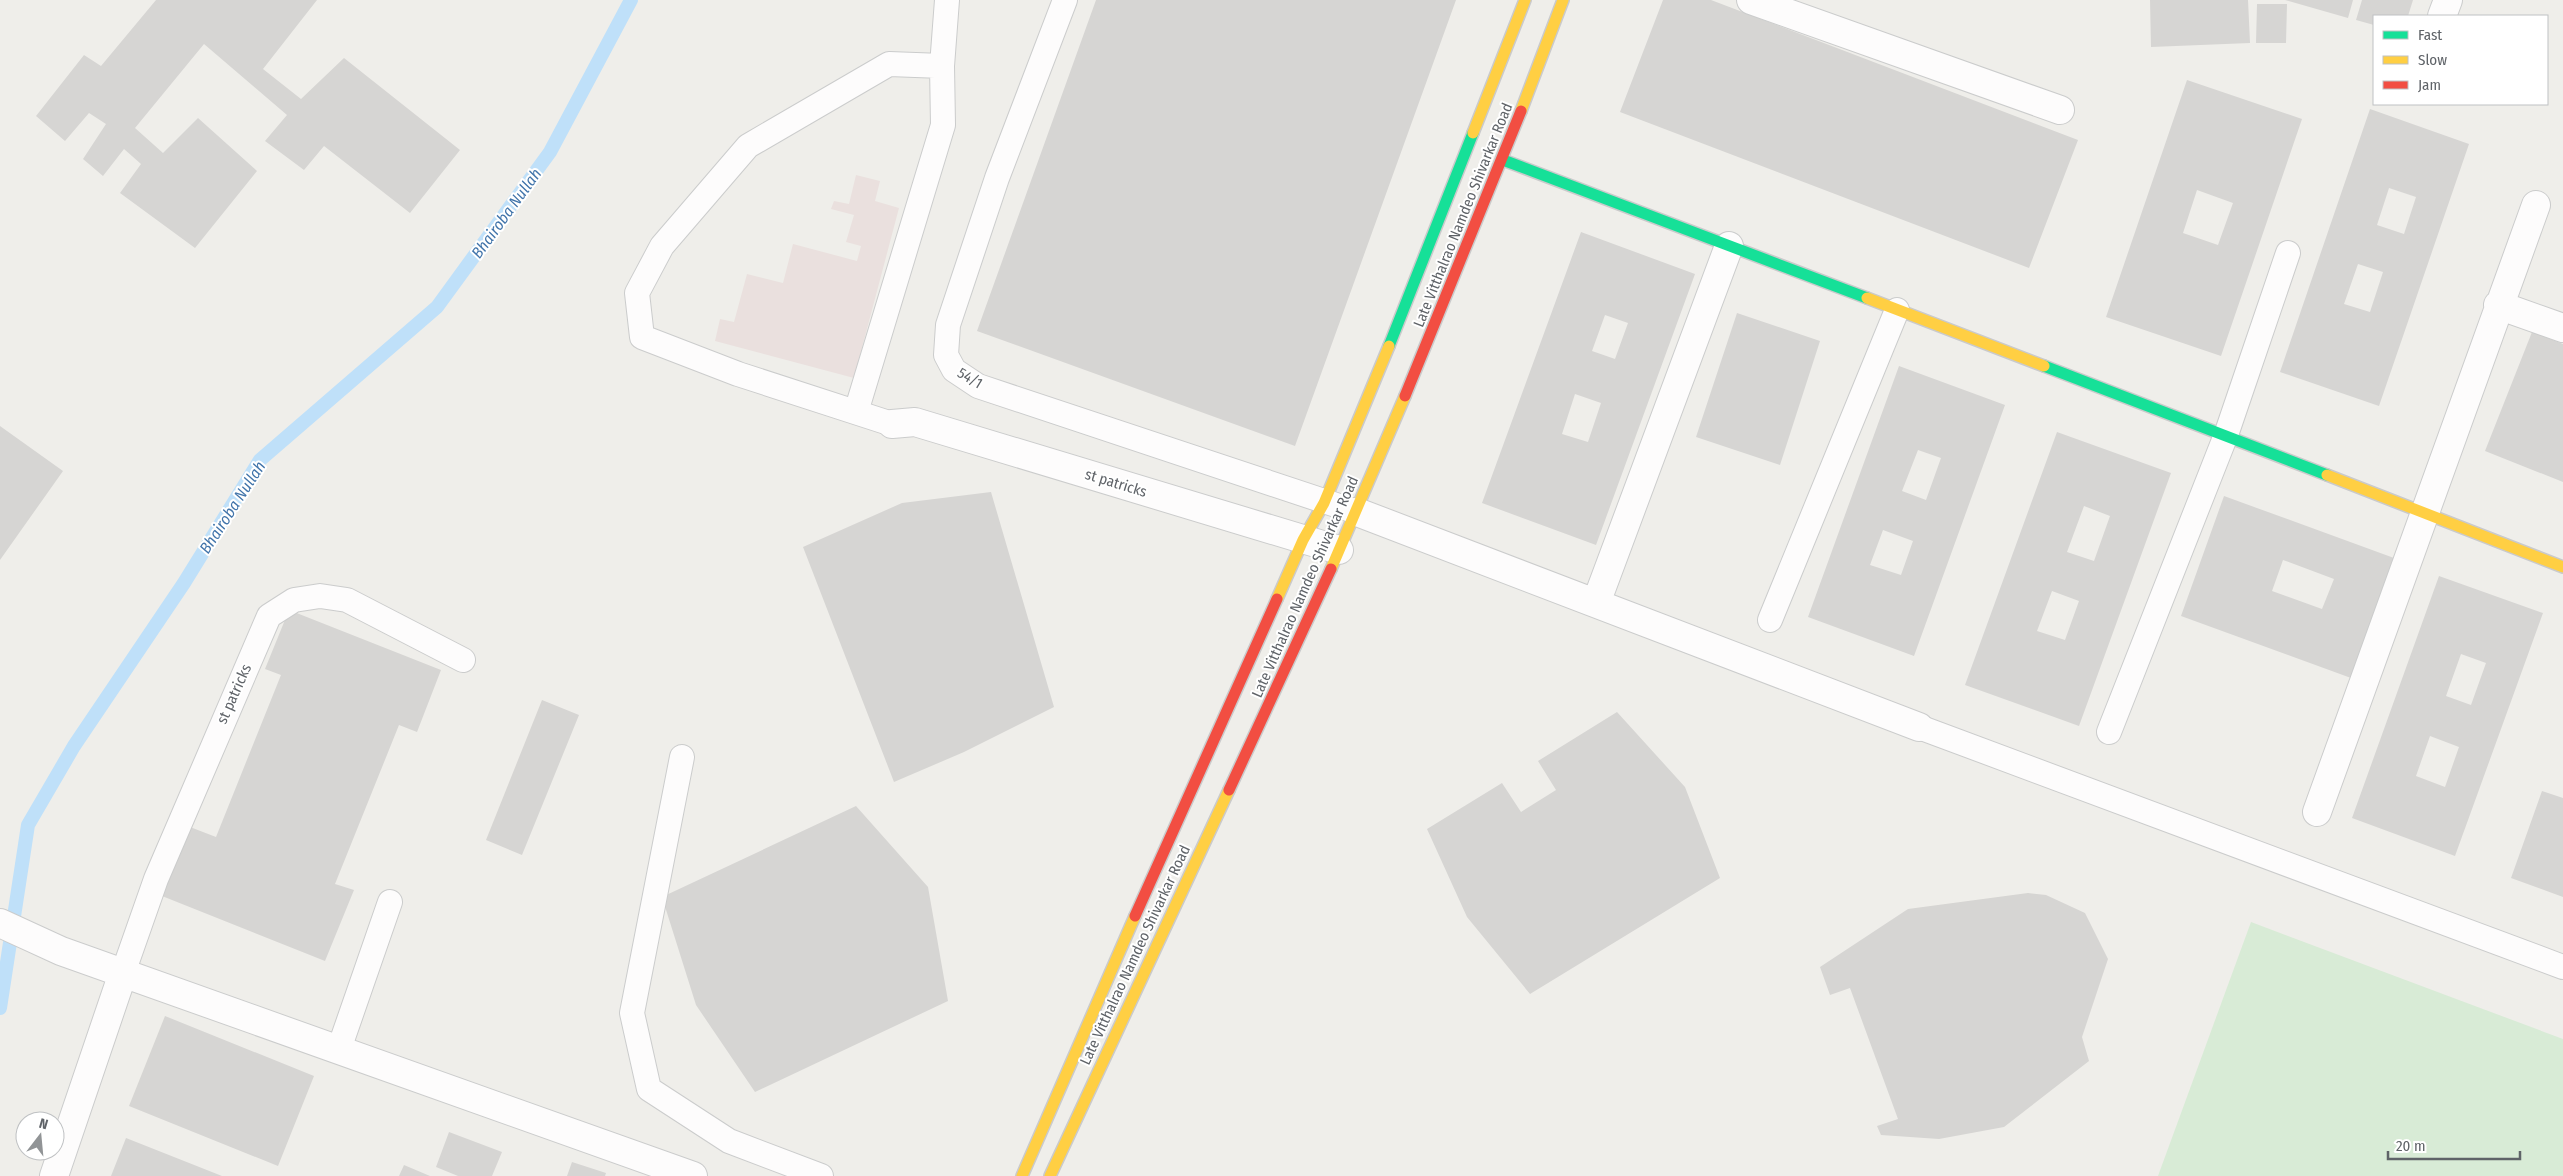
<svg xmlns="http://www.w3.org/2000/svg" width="2563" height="1176" viewBox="0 0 2563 1176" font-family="'Fira Sans Condensed',sans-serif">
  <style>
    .medical { fill: #eae0de }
    .green { fill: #d8ebd6 }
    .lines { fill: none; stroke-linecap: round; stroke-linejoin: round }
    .stream { stroke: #bfe0f9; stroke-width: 14 }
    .building { fill: #d6d5d3; fill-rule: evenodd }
    .lane-casing { stroke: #cbcccc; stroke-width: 26 }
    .street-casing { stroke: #cbcccc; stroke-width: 30 }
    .fast-casing { stroke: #cacacb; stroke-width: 14 }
    .slow-casing { stroke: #cacacb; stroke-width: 14 }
    .jam-casing { stroke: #cacacb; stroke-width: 14 }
    .lane { stroke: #fdfcfc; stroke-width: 24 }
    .street { stroke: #fdfcfc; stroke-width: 28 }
    .fast { stroke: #16e098; stroke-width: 11 }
    .slow { stroke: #ffcf43; stroke-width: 11 }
    .jam { stroke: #f24e42; stroke-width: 11 }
    .labels { text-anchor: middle; stroke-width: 4; stroke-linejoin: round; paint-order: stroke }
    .street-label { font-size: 15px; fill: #5f6368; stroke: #fff }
    .water-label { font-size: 16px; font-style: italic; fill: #4174aa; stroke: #fff }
  </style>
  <rect width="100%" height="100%" fill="#efeeea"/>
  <path class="medical" d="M 856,175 L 880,181 L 875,201 L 899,208 L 854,378 L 715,341 L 720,319 L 734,322 L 747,274 L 783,283 L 793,244 L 857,261 L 861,246 L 846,242 L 854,215 L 831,209 L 834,201 L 849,204 Z"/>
  <path class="green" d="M 2251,922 L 2563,1039 L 2563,1176 L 2158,1176 Z"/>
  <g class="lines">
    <path class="stream" d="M 0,1008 L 28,825 L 74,746 L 184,583 L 260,460 L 437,307 L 550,152 L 631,0"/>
  </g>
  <path class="building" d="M 156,0 L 317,0 L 263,69 L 301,99 L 344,58 L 460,150 L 410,213 L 324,146 L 304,170 L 265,141 L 287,115 L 204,44 L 135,128 L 163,153 L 198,118 L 257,171 L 195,248 L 120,193 L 141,164 L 124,149 L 103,176 L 83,159 L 106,124 L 89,113 L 65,141 L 36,116 L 84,55 L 101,66 Z
    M 1096,0 L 1456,0 L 1295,446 L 977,331 Z
    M 1663,0 L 1711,0 L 2078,140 L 2029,268 L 1620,112 Z
    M 2150,0 L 2248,0 L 2250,43 L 2151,47 Z
    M 2285,0 L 2353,0 L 2348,18 Z
    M 2362,0 L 2413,0 L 2408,16 L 2374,16 L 2374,25 L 2356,20 Z
    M 2257,4 L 2287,4 L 2286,43 L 2256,43 Z
    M 2187,80 L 2302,119 L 2221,356 L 2106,317 ZM 2197,190 L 2233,203 L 2218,245 L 2183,233 Z
    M 2370,109 L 2469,144 L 2379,406 L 2280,372 ZM 2389,188 L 2416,197 L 2404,234 L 2377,225 ZM 2358,264 L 2383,272 L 2370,312 L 2344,304 Z
    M 1581,232 L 1695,274 L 1596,545 L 1482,503 ZM 1605,315 L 1628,323 L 1615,359 L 1592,351 ZM 1575,394 L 1601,403 L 1588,442 L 1562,434 Z
    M 1737,313 L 1820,341 L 1780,465 L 1696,437 Z
    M 2532,332 L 2563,344 L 2563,482 L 2485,451 Z
    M 1899,366 L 2005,405 L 1914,656 L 1808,617 ZM 1918,450 L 1941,458 L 1926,500 L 1902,491 ZM 1883,530 L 1913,541 L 1901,575 L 1870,565 Z
    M 0,426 L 63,471 L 0,560 Z
    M 2057,432 L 2171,473 L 2079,726 L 1965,685 ZM 2084,506 L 2110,516 L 2094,561 L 2067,552 ZM 2052,591 L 2079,601 L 2065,640 L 2037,631 Z
    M 991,492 L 1054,707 L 964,752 L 894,782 L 803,547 L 902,503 Z
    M 2224,496 L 2394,558 L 2351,678 L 2181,616 ZM 2283,560 L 2334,579 L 2322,609 L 2272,591 Z
    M 2439,576 L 2543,613 L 2455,856 L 2352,818 ZM 2461,654 L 2486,663 L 2471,705 L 2446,696 ZM 2430,736 L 2459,747 L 2445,787 L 2416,776 Z
    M 289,610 L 441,670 L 417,732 L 399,725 L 335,884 L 354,890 L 325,961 L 162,896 L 190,827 L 216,837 L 281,675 L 265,669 Z
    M 542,700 L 579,715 L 522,855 L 486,840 Z
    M 1617,712 L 1685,787 L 1720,878 L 1530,994 L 1467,917 L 1427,829 L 1502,783 L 1521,812 L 1556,790 L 1538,761 Z
    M 2542,791 L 2563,798 L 2563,897 L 2511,878 Z
    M 856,806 L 928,887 L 948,1001 L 755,1092 L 696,1005 L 662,897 Z
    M 2028,893 L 2046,895 L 2085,913 L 2108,959 L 2082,1037 L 2089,1061 L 2004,1127 L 1939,1139 L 1881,1135 L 1877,1126 L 1898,1119 L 1850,988 L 1830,995 L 1820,967 L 1908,909 Z
    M 165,1016 L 314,1076 L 278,1166 L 129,1106 Z
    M 449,1132 L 502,1152 L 492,1176 L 458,1176 L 436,1167 Z
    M 126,1138 L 222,1176 L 111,1176 Z
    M 572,1162 L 606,1173 L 605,1176 L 567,1176 Z
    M 404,1165 L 430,1176 L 399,1176 Z"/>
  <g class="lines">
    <defs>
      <path id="lane" d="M 1065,0 L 997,178 L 948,325 L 946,355 L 954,370 L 978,386 L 1357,512
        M 856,412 L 943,125 L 942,66
        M 892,424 L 738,374 L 642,337 L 637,293 L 662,246 L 748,146 L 889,64 L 942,66 L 947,0
        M 1770,620 L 1897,310
        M 1919,727 L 2563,967
        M 2109,732 L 2226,435 L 2288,253
        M 682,757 L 632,1013 L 649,1089 L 729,1141 L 821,1176
        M 123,973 L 156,879 L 269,616 L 294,600 L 320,596 L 347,600 L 463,660
        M 339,1049 L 390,902"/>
      <path id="street" d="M 1751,0 L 2060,110
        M 2442,16 L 2448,0
        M 2498,305 L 2563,328
        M 892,424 L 915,422 L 1339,550
        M 1357,512 L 1919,727
        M 1596,603 L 1729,246
        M 2317,812 L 2536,205
        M 0,923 L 61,951 L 693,1176
        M 54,1176 L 123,973"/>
      <path id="fast" d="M 1503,160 L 1867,298
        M 1389,346 L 1473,133
        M 2044,366 L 2327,475"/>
      <path id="slow" d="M 1521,111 L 1563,0
        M 1473,133 L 1525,0
        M 1867,298 L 2044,366
        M 2327,475 L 2563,567
        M 1331,569 L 1405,396
        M 1277,599 L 1303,540 L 1324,503 L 1389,346
        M 1022,1176 L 1135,916
        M 1050,1176 L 1229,790"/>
      <path id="jam" d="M 1405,396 L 1521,111
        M 1229,790 L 1331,569
        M 1135,916 L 1277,599"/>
    </defs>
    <use href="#lane" class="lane-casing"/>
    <use href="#street" class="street-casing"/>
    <use href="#fast" class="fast-casing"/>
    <use href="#slow" class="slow-casing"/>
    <use href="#jam" class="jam-casing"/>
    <use href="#lane" class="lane"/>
    <use href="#street" class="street"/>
    <use href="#fast" class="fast"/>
    <use href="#slow" class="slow"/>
    <use href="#jam" class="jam"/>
  </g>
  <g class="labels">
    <g class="street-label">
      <text transform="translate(1463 215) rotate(-68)" y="5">Late Vitthalrao Namdeo Shivarkar Road</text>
      <text transform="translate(970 378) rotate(31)" y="5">54/1</text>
      <text transform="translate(1116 483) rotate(17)" y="5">st patricks</text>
      <text transform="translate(1305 587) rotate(-66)" y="5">Late Vitthalrao Namdeo Shivarkar Road</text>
      <text transform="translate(234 694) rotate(-66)" y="5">st patricks</text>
      <text transform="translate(1135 955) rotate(-65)" y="5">Late Vitthalrao Namdeo Shivarkar Road</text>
    </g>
    <g class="water-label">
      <text transform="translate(506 213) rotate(-54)" y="6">Bhairoba Nullah</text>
      <text transform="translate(232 507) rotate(-57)" y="6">Bhairoba Nullah</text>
    </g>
  </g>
  <rect x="2373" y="15" width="175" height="90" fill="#ffffff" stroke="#bfc1c3"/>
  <rect x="2383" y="31" width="25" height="8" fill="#16e098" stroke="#bfc1c3"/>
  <text x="2418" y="40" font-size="15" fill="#5f6368">Fast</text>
  <rect x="2383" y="56" width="25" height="8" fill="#ffcf43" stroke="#bfc1c3"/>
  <text x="2418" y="65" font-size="15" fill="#5f6368">Slow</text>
  <rect x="2383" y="81" width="25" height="8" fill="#f24e42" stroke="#bfc1c3"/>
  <text x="2418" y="90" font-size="15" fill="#5f6368">Jam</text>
  <g transform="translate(40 1136) rotate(16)"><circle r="24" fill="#ffffff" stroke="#bfc1c3"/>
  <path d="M0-4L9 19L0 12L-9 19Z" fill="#919496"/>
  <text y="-8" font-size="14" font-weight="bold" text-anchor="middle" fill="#5f6368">N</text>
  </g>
  <path d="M2388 1151v8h132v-8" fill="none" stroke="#5f6368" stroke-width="2.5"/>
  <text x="2396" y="1151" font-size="15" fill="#5f6368" stroke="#ffffff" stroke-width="4" paint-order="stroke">20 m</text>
</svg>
